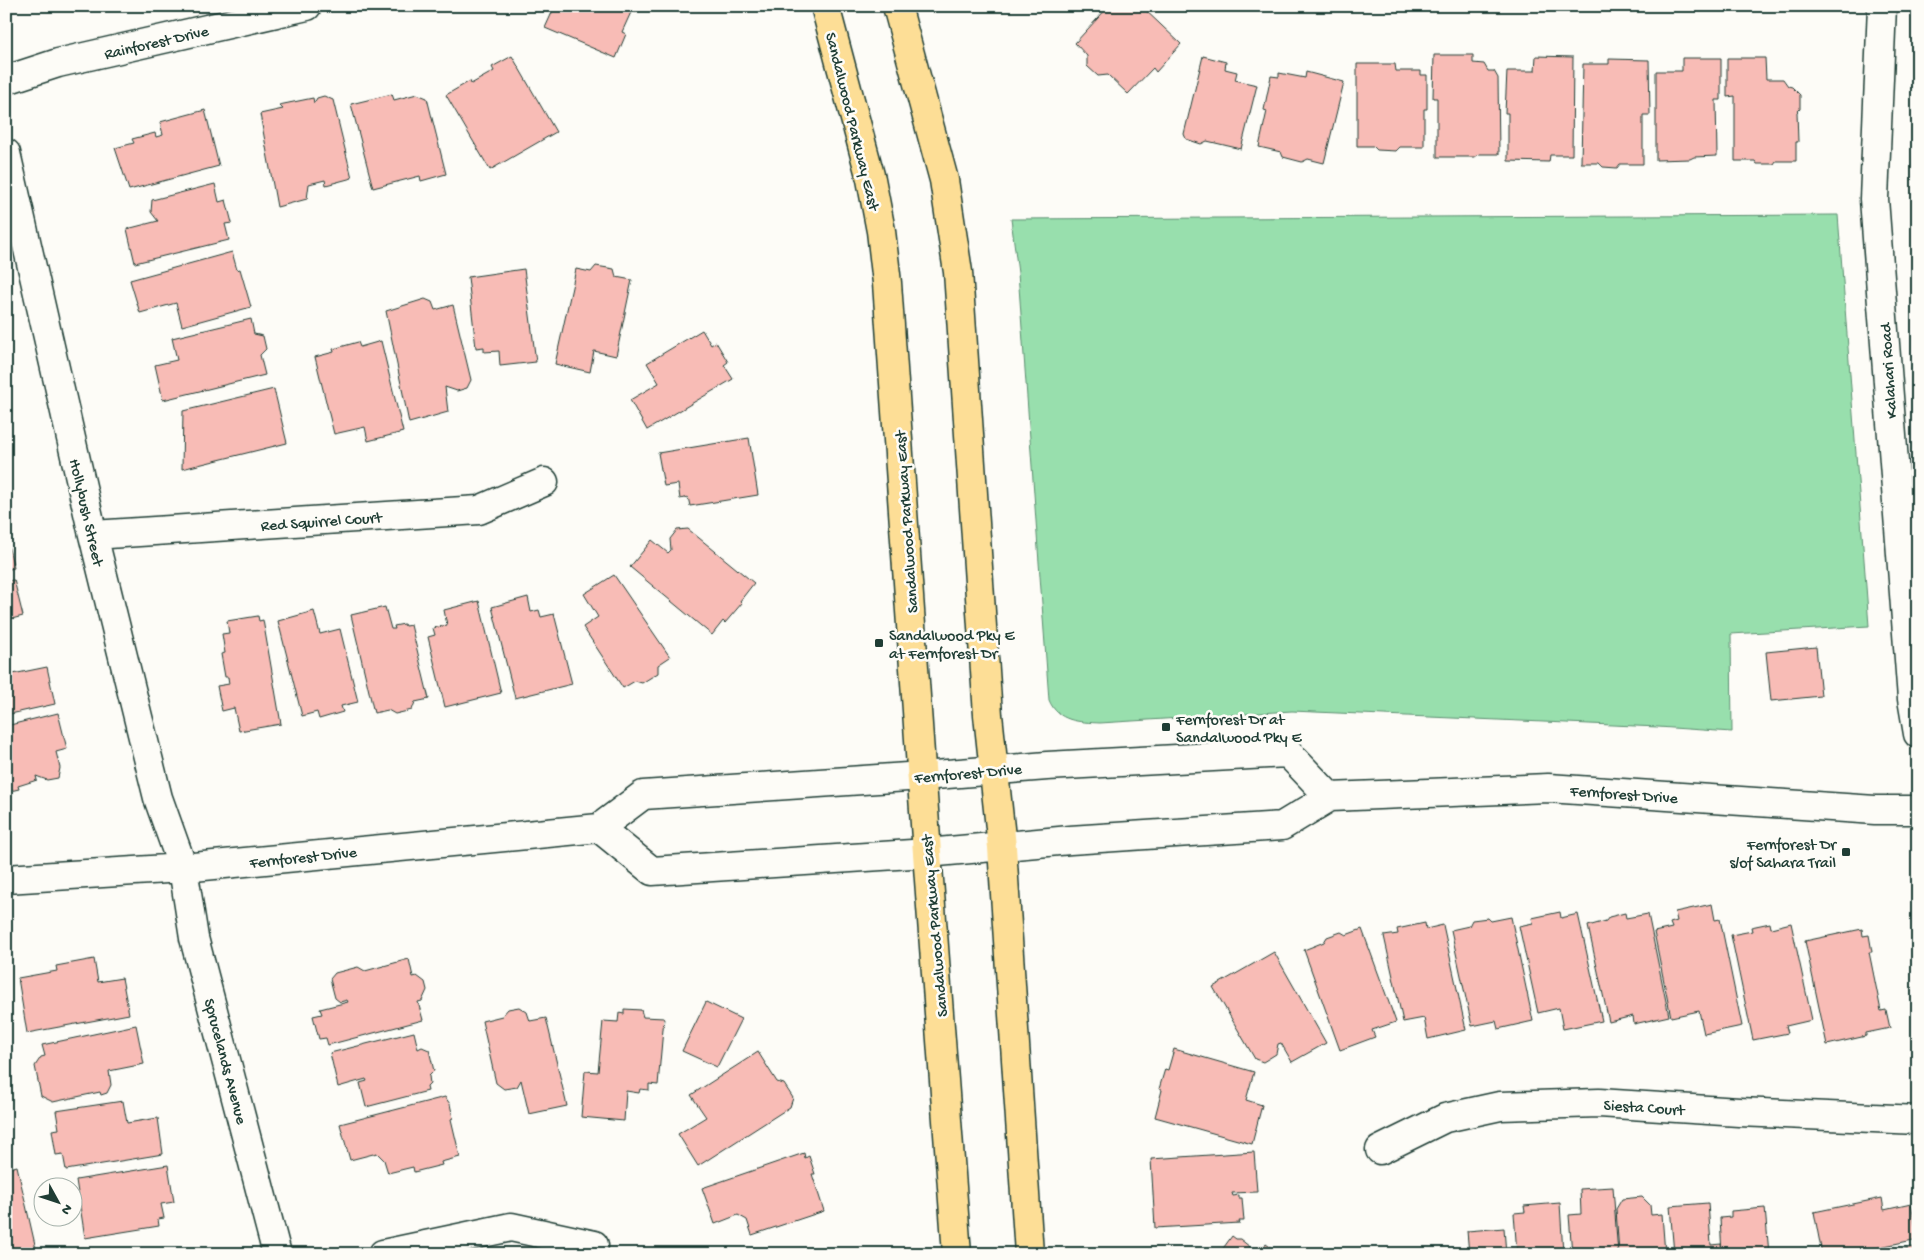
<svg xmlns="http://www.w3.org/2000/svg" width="1924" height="1260" viewBox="0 0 1924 1260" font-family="'Gochi Hand',sans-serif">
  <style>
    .green { fill: #98dfad; stroke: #5c8e70 }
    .building { fill: #f8bcb6; stroke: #1f3d34 }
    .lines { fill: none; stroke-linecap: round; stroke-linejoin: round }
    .minor-casing { stroke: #1f3d34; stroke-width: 31 }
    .major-casing { stroke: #1f3d34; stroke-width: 31 }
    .minor { stroke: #fdfcf7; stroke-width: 28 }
    .major { stroke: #fdde96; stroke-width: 28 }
    .poi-dot { fill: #1f3d34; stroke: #fdfcf7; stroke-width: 2 }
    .labels { text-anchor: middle; stroke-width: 5; stroke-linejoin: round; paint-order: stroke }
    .street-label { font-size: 16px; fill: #1f3d34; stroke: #fdfcf7 }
    .poi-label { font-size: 16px; fill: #1f3d34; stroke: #fdfcf7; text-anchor: start }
  </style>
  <rect width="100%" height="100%" fill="#fdfcf7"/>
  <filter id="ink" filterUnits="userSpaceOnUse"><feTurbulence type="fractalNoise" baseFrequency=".02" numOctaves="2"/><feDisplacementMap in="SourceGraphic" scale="10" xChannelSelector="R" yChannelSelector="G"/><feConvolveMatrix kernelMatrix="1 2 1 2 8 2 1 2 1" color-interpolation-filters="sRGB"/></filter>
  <g filter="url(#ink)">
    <path class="green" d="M 1838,215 L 1869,626 L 1731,634 L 1732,732 L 1658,727 L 1292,711 L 1100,723 C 1079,722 1058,722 1049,700 L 1018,273 L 1011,219 Z"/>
    <path class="building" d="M 555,6 L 639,6 L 636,12 L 632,10 L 622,32 L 626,34 L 616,58 L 545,28 Z
      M 1109,6 L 1141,6 L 1181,44 L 1156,72 L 1153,68 L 1128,94 L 1108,75 L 1098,76 L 1087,66 L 1087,56 L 1075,43 Z
      M 1434,55 L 1473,55 L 1473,63 L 1484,64 L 1488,71 L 1494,71 L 1498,78 L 1499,154 L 1479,154 L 1475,157 L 1437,157 L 1437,98 L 1433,98 Z
      M 512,56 L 556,132 L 490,170 L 446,95 L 470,81 L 471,84 L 494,71 L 492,67 Z
      M 1203,56 L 1226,62 L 1225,69 L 1237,72 L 1235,80 L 1257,85 L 1241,149 L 1207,141 L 1201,144 L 1186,139 L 1184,134 Z
      M 1536,56 L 1573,57 L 1572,155 L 1550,155 L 1549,162 L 1508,161 L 1508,113 L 1505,113 L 1507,71 L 1535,71 Z
      M 1682,58 L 1721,58 L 1721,100 L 1716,100 L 1717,156 L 1694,157 L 1690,159 L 1656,160 L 1656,71 L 1682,71 Z
      M 1727,58 L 1765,58 L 1766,79 L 1783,79 L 1788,86 L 1792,87 L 1800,95 L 1800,109 L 1797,112 L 1798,142 L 1796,142 L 1796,161 L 1776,161 L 1774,164 L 1757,164 L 1755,161 L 1735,161 L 1735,96 L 1727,97 Z
      M 1609,59 L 1649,60 L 1650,115 L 1643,115 L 1643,164 L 1620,164 L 1617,168 L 1603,167 L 1599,163 L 1581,163 L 1583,64 L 1609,64 Z
      M 1357,64 L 1395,64 L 1396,71 L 1421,71 L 1421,75 L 1427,75 L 1427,109 L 1424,109 L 1424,147 L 1400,147 L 1396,151 L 1377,150 L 1373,146 L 1357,146 Z
      M 1306,72 L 1344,82 L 1324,163 L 1308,159 L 1302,162 L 1283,157 L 1281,152 L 1259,147 L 1267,111 L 1264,110 L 1271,76 L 1279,77 L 1279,73 L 1305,78 Z
      M 392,94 L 394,100 L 417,94 L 427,98 L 446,174 L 421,181 L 420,176 L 373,188 L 351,104 Z
      M 324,96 L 333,100 L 352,178 L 326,185 L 325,180 L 309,184 L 307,199 L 277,207 L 260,114 L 283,109 L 279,105 L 313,98 L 314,103 L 317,98 Z
      M 205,110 L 219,166 L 129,190 L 115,148 L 134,143 L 132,139 L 155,133 L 156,137 L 163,135 L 160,122 Z
      M 215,184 L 219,202 L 226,200 L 232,223 L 225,224 L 229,240 L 135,263 L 127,229 L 158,221 L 151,212 L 152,200 Z
      M 232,252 L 237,270 L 240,269 L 251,307 L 182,326 L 176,303 L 140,313 L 130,280 Z
      M 596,266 L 614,269 L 616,277 L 632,280 L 616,356 L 594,351 L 590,372 L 555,364 L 576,269 L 591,272 Z
      M 524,269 L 536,362 L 500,366 L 499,351 L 484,352 L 484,347 L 476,348 L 468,277 Z
      M 425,299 L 432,302 L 435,310 L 453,305 L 471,380 L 467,388 L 457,391 L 445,387 L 448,412 L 409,423 L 386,311 Z
      M 251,319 L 254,334 L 263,336 L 266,349 L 260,355 L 265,375 L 163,400 L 155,365 L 177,360 L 172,338 Z
      M 702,330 L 711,345 L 716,342 L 728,362 L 724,365 L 733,379 L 647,430 L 630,400 L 659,383 L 647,363 Z
      M 381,341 L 403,432 L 368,441 L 365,427 L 334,434 L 315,357 L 334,352 L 333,349 L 358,342 L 360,347 Z
      M 274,389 L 287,443 L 182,469 L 183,411 Z
      M 749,438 L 758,495 L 690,506 L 688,497 L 680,499 L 678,484 L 664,486 L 658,453 Z
      M 688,529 L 754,583 L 740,601 L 742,603 L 725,623 L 723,621 L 712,635 L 630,567 L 652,540 L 668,553 L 671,550 L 670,539 L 677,530 Z
      M 6,537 L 14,568 L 6,570 Z
      M 614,575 L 670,657 L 658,665 L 658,673 L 642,683 L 635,681 L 623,688 L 583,627 L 598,617 L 584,594 Z
      M 14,580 L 23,616 L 8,620 L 10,631 L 6,632 L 6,581 Z
      M 528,597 L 531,612 L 539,610 L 541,617 L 554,614 L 572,684 L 515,698 L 492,607 Z
      M 479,601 L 501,693 L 445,707 L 428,637 L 435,635 L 433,628 L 447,625 L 444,610 Z
      M 385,607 L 391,629 L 395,629 L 394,626 L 404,624 L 405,626 L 411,625 L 429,699 L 415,702 L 412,710 L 395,714 L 388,710 L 374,713 L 351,615 Z
      M 314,611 L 320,634 L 340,629 L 358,702 L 341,706 L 343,712 L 319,719 L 317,712 L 302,716 L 278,621 Z
      M 258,616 L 259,621 L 263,620 L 281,724 L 239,731 L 234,708 L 222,711 L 217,686 L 229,684 L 228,677 L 225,677 L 221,654 L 225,653 L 222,634 L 229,633 L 227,621 Z
      M 1816,647 L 1821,696 L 1771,701 L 1766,652 Z
      M 6,654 L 9,654 L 13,674 L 47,667 L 55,704 L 6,715 Z
      M 58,713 L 67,749 L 56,752 L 60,768 L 58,778 L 47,780 L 36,776 L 37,780 L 18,786 L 19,789 L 6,792 L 6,726 Z
      M 1712,904 L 1715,920 L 1720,919 L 1742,1026 L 1704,1034 L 1699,1011 L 1671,1017 L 1654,932 L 1672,928 L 1670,923 L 1677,921 L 1675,912 Z
      M 1560,912 L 1561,918 L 1578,914 L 1602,1021 L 1563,1029 L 1559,1008 L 1538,1013 L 1519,926 L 1533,923 L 1532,918 Z
      M 1625,913 L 1626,918 L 1648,914 L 1669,1016 L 1634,1024 L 1633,1016 L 1609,1022 L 1588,926 L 1606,921 L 1609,917 Z
      M 1511,917 L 1533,1021 L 1498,1029 L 1496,1021 L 1472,1026 L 1451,930 L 1469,926 L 1472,920 L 1488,918 L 1491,921 Z
      M 1425,923 L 1426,929 L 1443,925 L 1466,1030 L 1428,1039 L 1424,1018 L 1403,1022 L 1384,936 L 1398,934 L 1397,929 Z
      M 1770,923 L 1771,928 L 1791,923 L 1812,1020 L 1786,1026 L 1788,1033 L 1753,1040 L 1731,935 L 1752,931 L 1751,927 Z
      M 1362,929 L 1396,1022 L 1372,1030 L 1375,1037 L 1340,1050 L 1304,950 L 1324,942 L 1327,937 L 1341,932 L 1346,935 Z
      M 1862,929 L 1863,936 L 1869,935 L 1872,952 L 1869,952 L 1881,1011 L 1886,1010 L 1890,1028 L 1866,1033 L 1866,1036 L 1827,1045 L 1805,941 Z
      M 1274,952 L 1326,1043 L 1292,1062 L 1281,1043 L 1278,1044 L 1276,1054 L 1263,1062 L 1255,1059 L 1213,987 Z
      M 94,959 L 98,982 L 122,978 L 129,1014 L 27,1033 L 18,978 L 57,971 L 56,966 Z
      M 409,959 L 413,977 L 417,976 L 425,982 L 427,990 L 422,1001 L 418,1002 L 423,1020 L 328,1045 L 326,1038 L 319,1039 L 313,1016 L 322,1014 L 320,1009 L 348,1002 L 347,1000 L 340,1002 L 335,998 L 330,979 L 335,973 L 358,967 L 365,971 Z
      M 706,1002 L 741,1019 L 717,1067 L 682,1051 Z
      M 519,1007 L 527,1012 L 530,1021 L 546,1018 L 567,1106 L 529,1114 L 521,1080 L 517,1087 L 504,1089 L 496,1083 L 482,1021 L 502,1016 L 508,1009 Z
      M 624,1009 L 641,1010 L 643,1017 L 664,1018 L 658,1085 L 649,1084 L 649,1090 L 640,1089 L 639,1093 L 626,1091 L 624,1121 L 581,1117 L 585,1071 L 598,1072 L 603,1021 L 618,1022 L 619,1013 L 624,1014 Z
      M 136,1025 L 144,1064 L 109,1071 L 111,1085 L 107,1093 L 101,1095 L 100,1092 L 53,1102 L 41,1096 L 35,1066 L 41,1057 L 45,1056 L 42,1045 Z
      M 414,1032 L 418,1049 L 422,1047 L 429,1050 L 434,1071 L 429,1076 L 430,1084 L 427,1087 L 428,1091 L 366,1107 L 360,1083 L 367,1081 L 366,1079 L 338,1087 L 330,1053 Z
      M 1174,1049 L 1254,1072 L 1246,1100 L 1262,1105 L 1252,1144 L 1155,1117 L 1162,1090 L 1159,1089 L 1165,1069 L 1168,1070 Z
      M 758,1052 L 777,1082 L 784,1084 L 793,1098 L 790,1107 L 698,1166 L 678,1134 L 706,1117 L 691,1095 Z
      M 445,1097 L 450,1104 L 453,1118 L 451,1119 L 460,1157 L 441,1162 L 442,1165 L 414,1172 L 413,1167 L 388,1173 L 384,1160 L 377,1153 L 350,1160 L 340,1124 Z
      M 123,1101 L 127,1123 L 158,1118 L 163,1154 L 66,1170 L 63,1154 L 56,1155 L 52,1130 L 59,1129 L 56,1111 Z
      M 1254,1152 L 1257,1192 L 1232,1193 L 1233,1196 L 1239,1195 L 1239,1198 L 1242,1198 L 1244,1221 L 1239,1221 L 1240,1223 L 1155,1228 L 1151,1159 Z
      M 804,1153 L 805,1158 L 809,1156 L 815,1174 L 812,1174 L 824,1211 L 752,1235 L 747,1220 L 738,1215 L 715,1224 L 702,1188 Z
      M 168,1165 L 174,1202 L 161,1204 L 164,1218 L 158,1219 L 159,1226 L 85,1238 L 76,1180 Z
      M 17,1166 L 36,1249 L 16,1254 L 6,1254 L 6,1169 Z
      M 1613,1187 L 1618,1254 L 1572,1254 L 1569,1215 L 1581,1214 L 1580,1189 Z
      M 1642,1197 L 1650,1205 L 1651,1215 L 1662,1214 L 1665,1254 L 1619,1254 L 1616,1209 L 1622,1199 Z
      M 1882,1198 L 1884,1210 L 1911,1204 L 1918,1239 L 1846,1254 L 1822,1254 L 1814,1212 Z
      M 1560,1203 L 1563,1254 L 1517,1254 L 1514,1213 L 1525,1212 L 1524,1206 Z
      M 1708,1203 L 1711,1245 L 1721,1244 L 1722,1254 L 1674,1254 L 1670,1206 Z
      M 1765,1208 L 1769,1254 L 1722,1254 L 1720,1218 L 1731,1217 L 1731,1211 Z
      M 1504,1228 L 1506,1254 L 1469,1254 L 1467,1231 Z
      M 1232,1236 L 1236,1239 L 1240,1239 L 1250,1247 L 1254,1254 L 1219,1254 Z
      M 1266,1244 L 1280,1254 L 1259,1254 Z
      M 1913,1247 L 1915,1254 L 1882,1254 Z"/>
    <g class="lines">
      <defs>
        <path id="minor" d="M 1882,6 L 1874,199 L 1912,699 L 1918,734
          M 6,80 L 58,63 L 307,6
          M 6,153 L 93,535 L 158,798 L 183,868 L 194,938 L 277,1254
          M 93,535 L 479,510 L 544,482
          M 599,828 L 652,871 L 927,853 L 1070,840 L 1282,826 L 1330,797 L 1548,788 L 1875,810 L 1918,810
          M 6,879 L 183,868 L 599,828 L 643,795 L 922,776 L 1047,766 L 1288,753 L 1330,797
          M 1380,1150 L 1445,1118 L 1500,1106 L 1599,1103 L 1739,1112 L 1918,1120
          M 383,1254 L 511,1227 L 594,1245"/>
        <path id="major" d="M 825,6 L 871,179 L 881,231 L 887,283 L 927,853 L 957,1254
          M 897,6 L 944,180 L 958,272 L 988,715 L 1002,847 L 1007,925 L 1029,1254"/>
      </defs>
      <use href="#minor" class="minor-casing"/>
      <use href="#major" class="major-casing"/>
      <use href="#minor" class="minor"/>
      <use href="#major" class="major"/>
    </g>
  </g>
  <g class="poi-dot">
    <rect x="874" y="638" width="10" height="10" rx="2.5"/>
    <rect x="1161" y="722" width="10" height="10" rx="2.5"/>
    <rect x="1841" y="847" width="10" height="10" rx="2.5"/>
  </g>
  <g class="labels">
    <g class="street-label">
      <text transform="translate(156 41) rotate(-13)" y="6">Rainforest Drive</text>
      <text transform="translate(854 121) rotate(76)" y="6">Sandalwood Parkway East</text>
      <text transform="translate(1887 371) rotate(-94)" y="6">Kalahari Road</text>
      <text transform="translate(88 512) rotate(77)" y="6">Hollybush Street</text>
      <text transform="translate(321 520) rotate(-4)" y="6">Red Squirrel Court</text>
      <text transform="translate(905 522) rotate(-94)" y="6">Sandalwood Parkway East</text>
      <text transform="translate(968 772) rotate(-5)" y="6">Fernforest Drive</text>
      <text transform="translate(1624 793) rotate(4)" y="6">Fernforest Drive</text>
      <text transform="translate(303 856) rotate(-6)" y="6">Fernforest Drive</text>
      <text transform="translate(933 926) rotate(-95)" y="6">Sandalwood Parkway East</text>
      <text transform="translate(227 1061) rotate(75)" y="6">Sprucelands Avenue</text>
      <text transform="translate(1644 1106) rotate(4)" y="6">Siesta Court</text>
    </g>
    <g class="poi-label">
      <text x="889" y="640">Sandalwood Pky E<tspan x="889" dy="18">at Fernforest Dr</tspan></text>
      <text x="1176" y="724">Fernforest Dr at<tspan x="1176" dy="18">Sandalwood Pky E</tspan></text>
      <text x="1836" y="849" text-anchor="end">Fernforest Dr<tspan x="1836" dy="18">s/of Sahara Trail</tspan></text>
    </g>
  </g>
  <rect width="1924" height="1260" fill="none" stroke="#fdfcf7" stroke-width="25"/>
  <rect x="12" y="12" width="1899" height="1235" fill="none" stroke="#1f3d34" stroke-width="2" filter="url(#ink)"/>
  <g transform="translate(58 1202) rotate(130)"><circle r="24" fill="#fdfcf7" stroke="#a4b0a9"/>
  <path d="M0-4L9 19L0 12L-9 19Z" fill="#1f3d34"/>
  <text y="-8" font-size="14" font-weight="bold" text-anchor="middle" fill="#1f3d34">N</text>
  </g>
</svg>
